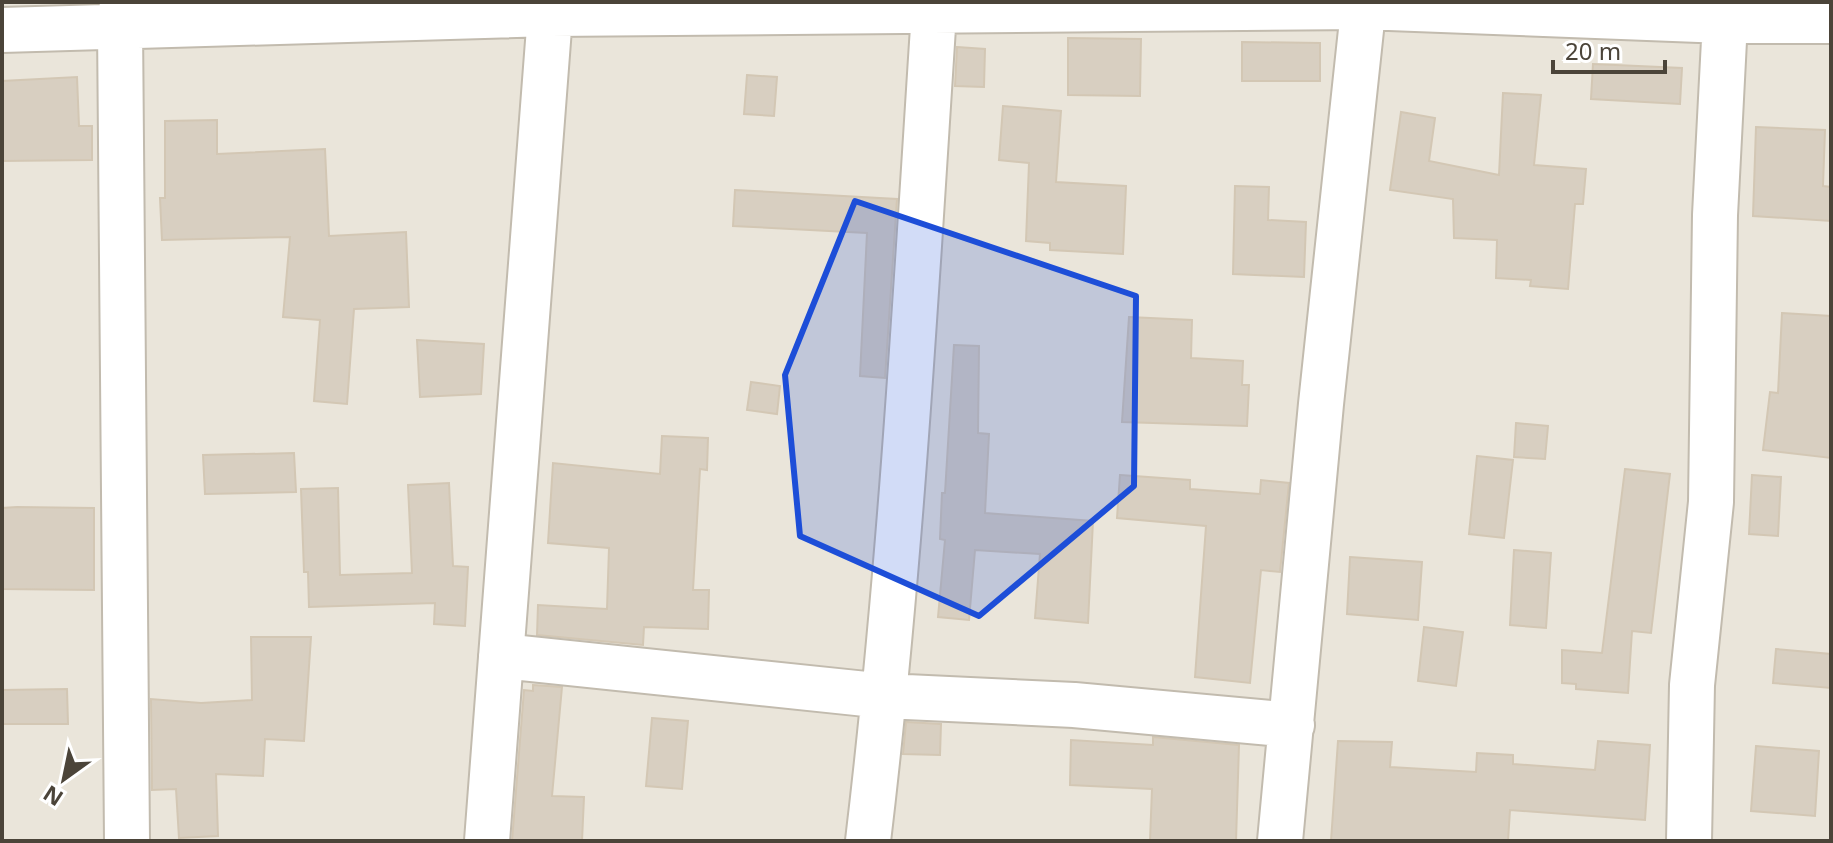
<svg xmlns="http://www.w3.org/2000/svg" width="1833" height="843" viewBox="0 0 1833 843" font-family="'Noto Sans',sans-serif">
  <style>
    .residential { fill: #eae5da }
    .building { fill: #d8cfc1; stroke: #d3c7b4; stroke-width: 2 }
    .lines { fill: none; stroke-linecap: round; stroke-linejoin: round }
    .street-casing { stroke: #c2bbae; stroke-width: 48 }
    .street { stroke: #fff; stroke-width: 44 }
    .marked { fill: #1d4ed8; fill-opacity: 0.2; stroke: #1d4ed8; stroke-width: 6; stroke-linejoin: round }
  </style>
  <rect width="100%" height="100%" fill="#f6f3ec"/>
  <path class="residential" d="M 353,2 L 1831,2 L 1831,841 L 2,841 L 2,4 Z"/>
  <path class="building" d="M 1068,38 L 1141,39 L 1140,96 L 1068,95 Z
    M 1242,42 L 1320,43 L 1320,81 L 1242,81 Z
    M 957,47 L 985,49 L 984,87 L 955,86 Z
    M 1593,64 L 1682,68 L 1680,104 L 1591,99 Z
    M 747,75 L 777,77 L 774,116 L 744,114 Z
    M 77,77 L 79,126 L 92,126 L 92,160 L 2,161 L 2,81 Z
    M 1503,93 L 1541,95 L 1534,165 L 1586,169 L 1583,204 L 1575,204 L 1568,289 L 1530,286 L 1531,280 L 1496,278 L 1497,240 L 1454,238 L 1453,199 L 1390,190 L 1401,112 L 1435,118 L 1429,161 L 1499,175 Z
    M 1003,106 L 1061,111 L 1056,182 L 1126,186 L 1123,254 L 1050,250 L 1050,243 L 1026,241 L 1029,163 L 999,160 Z
    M 217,120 L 217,154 L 325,149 L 329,236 L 406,232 L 409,307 L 354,309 L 347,404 L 314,401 L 320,320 L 283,317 L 290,237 L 162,240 L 160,198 L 165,198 L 165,121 Z
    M 1756,127 L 1825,130 L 1823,186 L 1831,187 L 1831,221 L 1753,216 Z
    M 1235,186 L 1269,187 L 1268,220 L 1306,222 L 1304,277 L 1233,274 Z
    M 735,190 L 897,199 L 885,378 L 860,376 L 867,233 L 733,226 Z
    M 1782,313 L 1831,316 L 1831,458 L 1763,450 L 1770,392 L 1778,393 Z
    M 1129,317 L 1192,320 L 1191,358 L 1243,361 L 1242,385 L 1249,385 L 1247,426 L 1122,422 Z
    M 417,340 L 484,344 L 481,394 L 420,397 Z
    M 954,345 L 979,346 L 978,433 L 989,434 L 985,513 L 1093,521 L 1088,623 L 1035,618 L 1040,554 L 975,550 L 969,620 L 938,617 L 945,540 L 940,539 L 942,493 L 945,493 Z
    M 751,382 L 780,386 L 777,414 L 747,410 Z
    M 1516,423 L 1548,426 L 1545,459 L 1514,457 Z
    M 662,436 L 708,438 L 707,470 L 700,469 L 693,590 L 709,590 L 708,629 L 644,627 L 643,645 L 537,635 L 538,605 L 607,609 L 609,548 L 548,543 L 553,463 L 660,474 Z
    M 294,453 L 296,492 L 205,494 L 203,455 Z
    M 1477,456 L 1513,460 L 1504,538 L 1469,534 Z
    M 1625,469 L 1670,474 L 1651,633 L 1632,631 L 1628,693 L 1576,689 L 1576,684 L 1562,683 L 1562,650 L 1602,653 Z
    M 1120,475 L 1190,480 L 1190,489 L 1260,494 L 1261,480 L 1289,483 L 1280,572 L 1261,570 L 1250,683 L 1195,677 L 1206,526 L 1117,518 Z
    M 1752,475 L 1781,477 L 1778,536 L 1749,534 Z
    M 449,483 L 453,566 L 468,567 L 465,626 L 434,624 L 435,603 L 309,607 L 308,572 L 304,572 L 301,489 L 338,488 L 340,575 L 412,573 L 408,485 Z
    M 17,507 L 94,508 L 94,590 L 2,589 L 2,508 Z
    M 1514,550 L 1551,553 L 1546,628 L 1510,625 Z
    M 1350,557 L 1422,562 L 1418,620 L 1347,614 Z
    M 1424,627 L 1463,632 L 1456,686 L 1418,681 Z
    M 251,637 L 311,637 L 304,741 L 265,739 L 263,776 L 216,774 L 218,836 L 179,838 L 176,789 L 152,790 L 151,699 L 201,703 L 252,700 Z
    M 1776,649 L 1831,654 L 1831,688 L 1773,683 Z
    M 533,685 L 562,687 L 552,796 L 584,797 L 582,841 L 512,841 L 524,690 L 533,691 Z
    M 67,689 L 68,724 L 2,724 L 2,690 Z
    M 652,718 L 688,721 L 682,789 L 646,786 Z
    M 906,722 L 941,724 L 940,755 L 903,754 Z
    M 1153,737 L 1239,745 L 1236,841 L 1150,841 L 1152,789 L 1070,785 L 1071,740 L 1153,745 Z
    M 1338,741 L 1392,742 L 1390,767 L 1476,772 L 1477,753 L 1513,755 L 1513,764 L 1595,770 L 1598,741 L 1650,745 L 1645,820 L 1510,810 L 1508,841 L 1331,841 Z
    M 1756,746 L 1819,751 L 1815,816 L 1751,811 Z"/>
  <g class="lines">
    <defs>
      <path id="street" d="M 122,2 L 120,26 L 127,841
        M 2,30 L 550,14 L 1363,7 L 1725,21 L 1831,21
        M 501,656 L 885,696 L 1074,705 L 1292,725
        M 487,841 L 551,2
        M 868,841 C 901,566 916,289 934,12 L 938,2
        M 1280,841 L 1321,404 L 1364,2
        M 1689,841 L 1692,685 L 1711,502 L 1715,215 L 1725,21"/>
    </defs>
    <use href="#street" class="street-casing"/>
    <use href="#street" class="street"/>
  </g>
  <path class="marked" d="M 855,201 L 1136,296 L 1134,486 L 979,616 L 800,536 L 785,375 Z"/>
  <rect width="1833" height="843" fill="none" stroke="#4b4439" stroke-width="8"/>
  <g transform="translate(64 779) rotate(213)" stroke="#ffffff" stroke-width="6" paint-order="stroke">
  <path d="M0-6L14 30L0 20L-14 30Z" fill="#4b4439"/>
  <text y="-12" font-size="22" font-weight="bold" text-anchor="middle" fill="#4b4439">N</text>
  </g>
  <path d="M1553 60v12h112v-12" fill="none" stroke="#4b4439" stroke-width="4"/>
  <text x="1565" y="60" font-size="24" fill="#4b4439" stroke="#ffffff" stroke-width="6" paint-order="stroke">20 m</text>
</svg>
